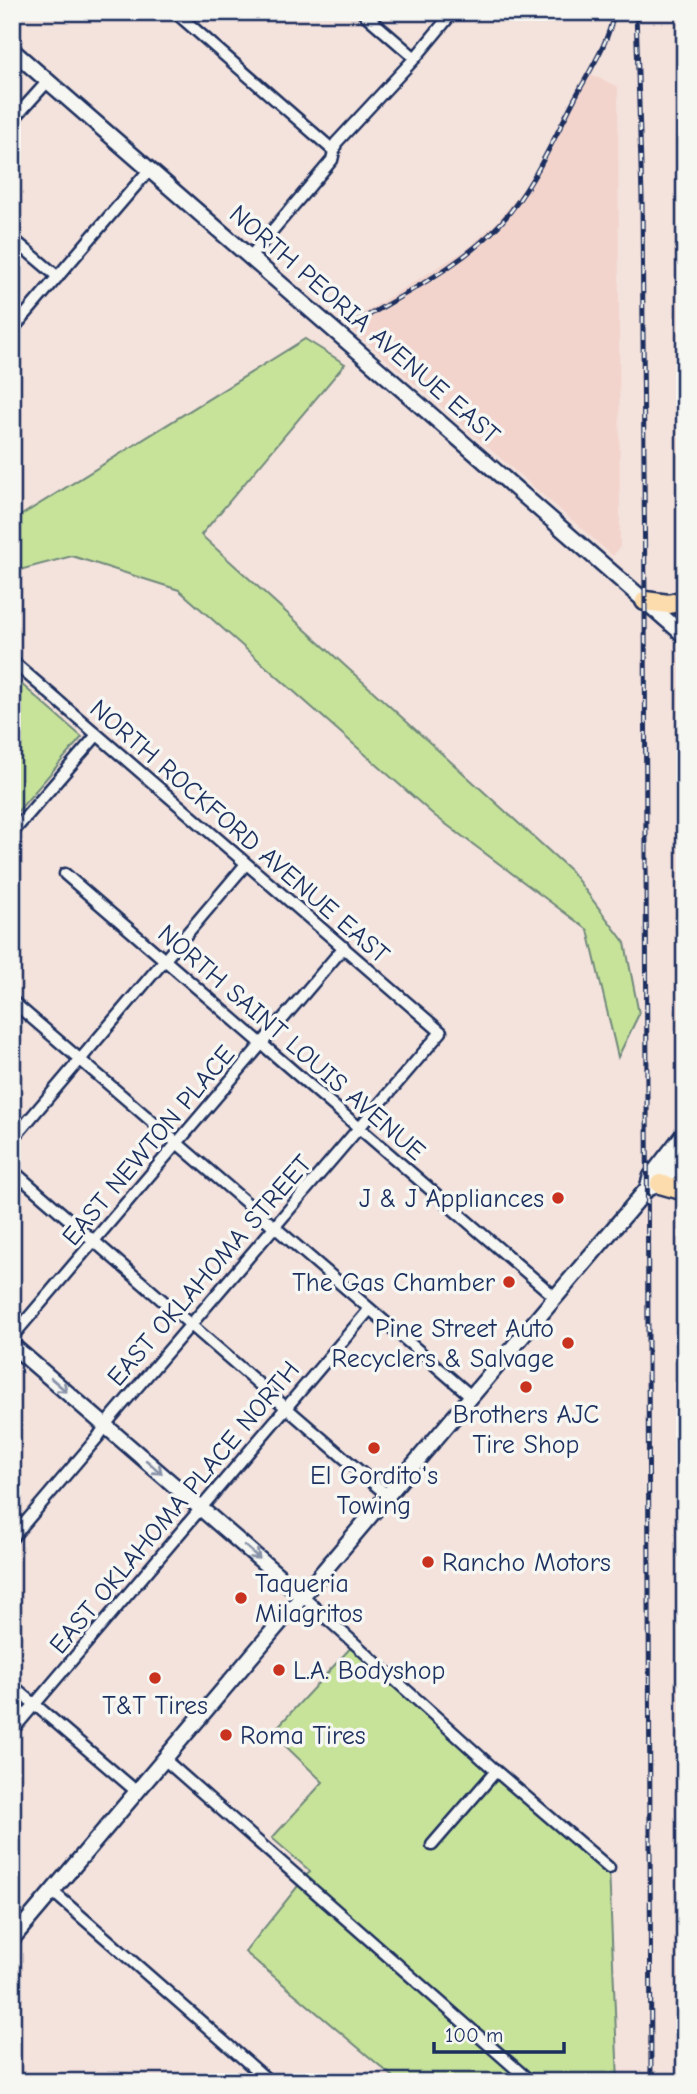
<svg xmlns="http://www.w3.org/2000/svg" width="697" height="2094" viewBox="0 0 697 2094" font-family="'Comic Neue',sans-serif">
  <style>
    .built { fill: #f2d4cc }
    .green { fill: #c7e39a; stroke: #71897c; stroke-width: 2 }
    .lines { fill: none; stroke-linecap: round; stroke-linejoin: round }
    .street-casing { stroke: #1b2f5e; stroke-width: 15 }
    .secondary-casing { stroke: #1b2f5e; stroke-width: 19 }
    .highway-casing { stroke: #1b2f5e; stroke-width: 23 }
    .street { stroke: #f6f6f2; stroke-width: 10 }
    .secondary { stroke: #f6f6f2; stroke-width: 14 }
    .highway { stroke: #fcdcac; stroke-width: 18 }
    .rail-casing { stroke: #1b2f5e; stroke-width: 5 }
    .rail { stroke: #f6f6f2; stroke-width: 2.5; stroke-dasharray: 8; stroke-linecap: butt }
    .oneway { stroke: #8892a8 }
    .poi-dot { fill: #c8321e; stroke: #f6f6f2; stroke-width: 2.5 }
    .labels { text-anchor: middle; stroke-width: 7; stroke-linejoin: round; paint-order: stroke }
    .street-label { font-size: 26px; fill: #1b2f5e; stroke: #f6f6f2 }
    .poi-label { font-size: 26px; fill: #1b2f5e; stroke: #f6f6f2; text-anchor: start }
  </style>
  <rect width="100%" height="100%" fill="#f4e2dc"/>
  <filter id="ink" filterUnits="userSpaceOnUse"><feTurbulence type="fractalNoise" baseFrequency=".0143" numOctaves="2"/><feDisplacementMap in="SourceGraphic" scale="14" xChannelSelector="R" yChannelSelector="G"/><feConvolveMatrix kernelMatrix="1 2 1 2 8 2 1 2 1" color-interpolation-filters="sRGB"/></filter>
  <g filter="url(#ink)">
    <path class="built" d="M 586,72 L 618,87 L 620,547 L 613,556 L 346,324 L 466,250 L 498,221 L 532,177 Z"/>
    <path class="green" d="M 305,339 L 345,364 L 201,535 L 570,870 L 625,943 L 639,1014 L 618,1057 L 588,930 L 435,816 L 179,590 L 72,556 L 12,572 L 12,521 Z
      M 12,676 L 82,737 L 12,818 Z
      M 355,1643 L 609,1868 L 618,2082 L 399,2082 L 245,1952 L 310,1871 L 272,1838 L 323,1782 L 272,1733 Z"/>
    <g class="lines">
      <defs>
        <path id="street" d="M 175,12 L 334,151
          M 362,12 L 415,58
          M 12,121 L 48,81
          M 12,238 L 58,277
          M 250,257 L 332,160 L 336,143 L 415,58 L 453,12
          M 12,330 L 149,170
          M 12,661 L 441,1032 L 110,1419 L 98,1437 L 12,1538
          M 12,833 L 97,735
          M 65,874 L 555,1297
          M 12,1001 L 471,1396
          M 12,1140 L 246,864
          M 12,1170 L 387,1495
          M 12,1337 L 344,947
          M 302,1596 L 496,1771 L 609,1868
          M 12,1685 L 136,1791
          M 12,1731 L 369,1310
          M 164,1759 L 531,2082
          M 432,1845 L 496,1771
          M 52,1891 L 270,2082"/>
        <path id="secondary" d="M 12,50 L 685,636
          M 647,1189 L 651,1176 L 685,1132
          M 12,1345 L 302,1596
          M 12,1939 L 647,1189 L 660,1184 L 685,1155"/>
        <path id="highway" d="M 645,601 L 669,604 L 685,600
          M 660,1184 L 685,1191"/>
      </defs>
      <use href="#street" class="street-casing"/>
      <use href="#secondary" class="secondary-casing"/>
      <use href="#highway" class="highway-casing"/>
      <use href="#street" class="street"/>
      <use href="#secondary" class="secondary"/>
      <use href="#highway" class="highway"/>
      <defs>
        <path id="rail" d="M 636,12 L 642,197 L 645,601 L 651,2082
          M 354,324 C 403,294 460,267 500,224 C 532,189 552,142 574,100 C 588,73 609,43 614,12"/>
      </defs>
      <use href="#rail" class="rail-casing"/>
      <use href="#rail" class="rail"/>
    </g>
    <defs><path id="oneway-shaft" d="M-6 0H5M1.5-3L5.5 0L1.5 3" fill="none" stroke-width="1.6" stroke-linecap="round" stroke-linejoin="round" transform="scale(1.75)"/></defs>
    <g class="oneway">
      <use href="#oneway-shaft" transform="translate(59 1385) rotate(41)"/>
      <use href="#oneway-shaft" transform="translate(154 1467) rotate(41)"/>
      <use href="#oneway-shaft" transform="translate(252 1552) rotate(41)"/>
    </g>
  </g>
  <g class="poi-dot">
    <circle cx="558" cy="1198" r="7"/>
    <circle cx="509" cy="1282" r="7"/>
    <circle cx="568" cy="1343" r="7"/>
    <circle cx="526" cy="1387" r="7"/>
    <circle cx="374" cy="1448" r="7"/>
    <circle cx="428" cy="1562" r="7"/>
    <circle cx="241" cy="1598" r="7"/>
    <circle cx="279" cy="1670" r="7"/>
    <circle cx="155" cy="1678" r="7"/>
    <circle cx="226" cy="1735" r="7"/>
  </g>
  <g class="labels">
    <g class="street-label">
      <text transform="translate(365 324) rotate(41)" y="9">NORTH PEORIA AVENUE EAST</text>
      <text transform="translate(240 831) rotate(41)" y="9">NORTH ROCKFORD AVENUE EAST</text>
      <text transform="translate(292 1042) rotate(41)" y="9">NORTH SAINT LOUIS AVENUE</text>
      <text transform="translate(148 1145) rotate(-50)" y="9">EAST NEWTON PLACE</text>
      <text transform="translate(209 1270) rotate(-49)" y="9">EAST OKLAHOMA STREET</text>
      <text transform="translate(174 1507) rotate(-50)" y="9">EAST OKLAHOMA PLACE NORTH</text>
    </g>
    <g class="poi-label">
      <text x="544" y="1207" text-anchor="end">J &amp; J Appliances</text>
      <text x="495" y="1291" text-anchor="end">The Gas Chamber</text>
      <text x="554" y="1337" text-anchor="end">Pine Street Auto<tspan x="554" dy="30">Recyclers &amp; Salvage</tspan></text>
      <text x="526" y="1423" text-anchor="middle">Brothers AJC<tspan x="526" dy="30">Tire Shop</tspan></text>
      <text x="374" y="1484" text-anchor="middle">El Gordito's<tspan x="374" dy="30">Towing</tspan></text>
      <text x="442" y="1571">Rancho Motors</text>
      <text x="255" y="1592">Taqueria<tspan x="255" dy="30">Milagritos</tspan></text>
      <text x="293" y="1679">L.A. Bodyshop</text>
      <text x="155" y="1714" text-anchor="middle">T&amp;T Tires</text>
      <text x="240" y="1744">Roma Tires</text>
    </g>
  </g>
  <rect width="697" height="2094" fill="none" stroke="#f6f6f2" stroke-width="42"/>
  <rect x="21" y="21" width="655" height="2052" fill="none" stroke="#1b2f5e" stroke-width="2.5" filter="url(#ink)"/>
  <path d="M434 2042v10h130v-10" fill="none" stroke="#1b2f5e" stroke-width="3.5"/>
  <text x="445" y="2042" font-size="21" fill="#1b2f5e" stroke="#f6f6f2" stroke-width="5" paint-order="stroke">100 m</text>
</svg>
